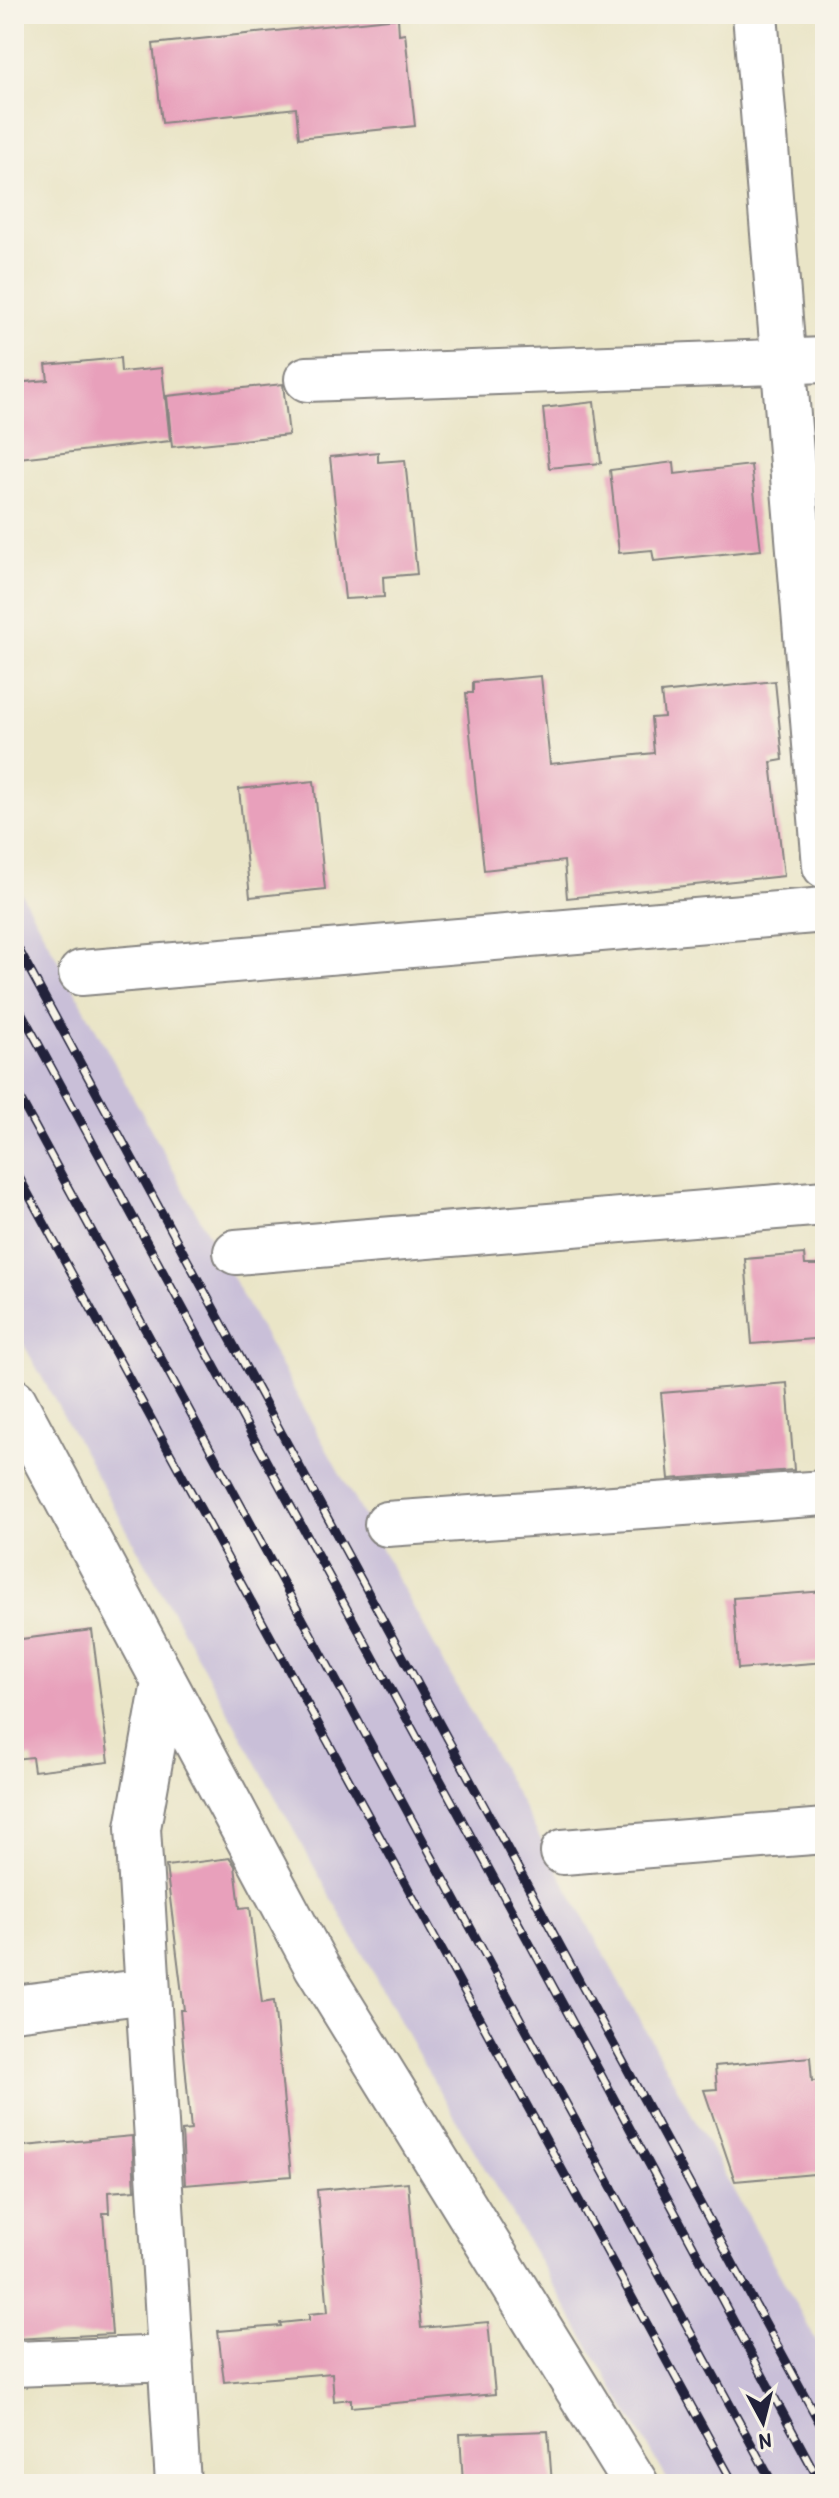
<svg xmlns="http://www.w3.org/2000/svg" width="839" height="2498" viewBox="0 0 839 2498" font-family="'Patrick Hand',sans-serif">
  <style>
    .industrial { fill: #c9bfd8 }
    .building { fill: #e8a0bb }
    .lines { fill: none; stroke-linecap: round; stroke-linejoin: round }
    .minor-casing { stroke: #868481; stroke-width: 48 }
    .minor { stroke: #fff; stroke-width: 44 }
    .rail-casing { stroke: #22223b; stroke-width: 9 }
    .rail { stroke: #f7f3e8; stroke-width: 6; stroke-dasharray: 18; stroke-linecap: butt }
  </style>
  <rect width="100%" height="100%" fill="#f7f3e8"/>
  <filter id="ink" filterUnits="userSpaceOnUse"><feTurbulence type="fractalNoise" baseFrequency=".0125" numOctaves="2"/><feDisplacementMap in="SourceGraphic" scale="16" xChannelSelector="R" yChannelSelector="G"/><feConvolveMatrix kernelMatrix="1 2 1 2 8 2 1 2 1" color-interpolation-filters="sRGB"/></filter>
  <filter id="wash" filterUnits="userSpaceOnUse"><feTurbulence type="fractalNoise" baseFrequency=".006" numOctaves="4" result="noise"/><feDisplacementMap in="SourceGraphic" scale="32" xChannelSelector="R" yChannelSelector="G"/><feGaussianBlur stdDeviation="1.8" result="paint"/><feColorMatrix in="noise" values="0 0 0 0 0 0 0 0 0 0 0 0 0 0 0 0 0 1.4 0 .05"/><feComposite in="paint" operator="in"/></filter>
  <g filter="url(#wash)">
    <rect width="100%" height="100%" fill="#eae5c7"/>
    <path class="industrial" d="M 14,880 L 825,2357 L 825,2484 L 670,2484 L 431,2077 L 14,1327 Z"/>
    <g id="blocks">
      <path class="building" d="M 398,18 L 399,34 L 405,33 L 415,126 L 299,138 L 296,108 L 162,123 L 153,44 Z
        M 120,358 L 121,372 L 162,368 L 170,441 L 19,458 L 14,383 L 48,380 L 46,365 Z
        M 283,384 L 289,435 L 172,447 L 167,396 Z
        M 594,402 L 601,463 L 549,468 L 543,408 Z
        M 378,452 L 378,462 L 405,460 L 417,574 L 383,577 L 384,597 L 345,599 L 330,457 Z
        M 674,462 L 675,474 L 751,465 L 761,550 L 654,561 L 652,550 L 619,553 L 610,470 Z
        M 541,676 L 550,764 L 654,753 L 651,718 L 664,717 L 661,693 L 775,681 L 783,760 L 771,762 L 784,876 L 567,898 L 564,861 L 484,870 L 466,693 L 473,693 L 473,682 Z
        M 314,781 L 325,889 L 250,897 L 239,789 Z
        M 804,1254 L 805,1265 L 819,1265 L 825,1338 L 752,1344 L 745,1259 Z
        M 787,1383 L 794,1470 L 669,1479 L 661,1393 Z
        M 825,1591 L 825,1662 L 738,1669 L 733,1598 Z
        M 92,1630 L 109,1762 L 34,1771 L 32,1757 L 14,1759 L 14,1640 Z
        M 230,1858 L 235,1866 L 240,1908 L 250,1907 L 262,2003 L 274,2001 L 291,2176 L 185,2185 L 182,2131 L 191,2130 L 180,2010 L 184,2010 L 166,1866 Z
        M 810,2057 L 812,2081 L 825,2080 L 825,2173 L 735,2181 L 704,2090 L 717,2089 L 715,2066 Z
        M 132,2136 L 135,2190 L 108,2192 L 109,2213 L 103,2213 L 112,2334 L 14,2339 L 14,2147 Z
        M 408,2182 L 421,2328 L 488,2322 L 495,2394 L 351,2407 L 351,2399 L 334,2401 L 332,2373 L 224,2382 L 218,2331 L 281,2326 L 280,2323 L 309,2320 L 309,2314 L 328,2312 L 317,2190 Z
        M 548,2431 L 552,2484 L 463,2484 L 460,2434 Z"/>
    </g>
  </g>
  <g filter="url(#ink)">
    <use href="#blocks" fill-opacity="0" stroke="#868481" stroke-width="2"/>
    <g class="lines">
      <defs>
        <path id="minor" d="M 755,14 L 825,866
          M 307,379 L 825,360
          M 81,973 L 825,910
          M 236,1252 L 825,1203
          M 14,1401 L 317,1967 L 636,2484
          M 387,1524 L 825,1493
          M 164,1683 L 138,1828 L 178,2484
          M 563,1852 L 825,1831
          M 14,2008 L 148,1991
          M 14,2364 L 171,2358"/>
      </defs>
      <use href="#minor" class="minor-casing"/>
      <use href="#minor" class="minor"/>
      <defs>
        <path id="rail" d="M 14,941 L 825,2433
          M 14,999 L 591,2056 L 821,2484
          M 14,1088 L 773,2484
          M 14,1168 L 734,2484"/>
      </defs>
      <use href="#rail" class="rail-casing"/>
      <use href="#rail" class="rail"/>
    </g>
  </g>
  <rect width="839" height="2498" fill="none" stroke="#f7f3e8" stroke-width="48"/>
  <g transform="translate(763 2422) rotate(173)" stroke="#f7f3e8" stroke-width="6" paint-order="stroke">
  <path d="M0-6L14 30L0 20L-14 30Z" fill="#22223b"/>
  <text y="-12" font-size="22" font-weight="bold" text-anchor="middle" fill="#22223b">N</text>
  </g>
</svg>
